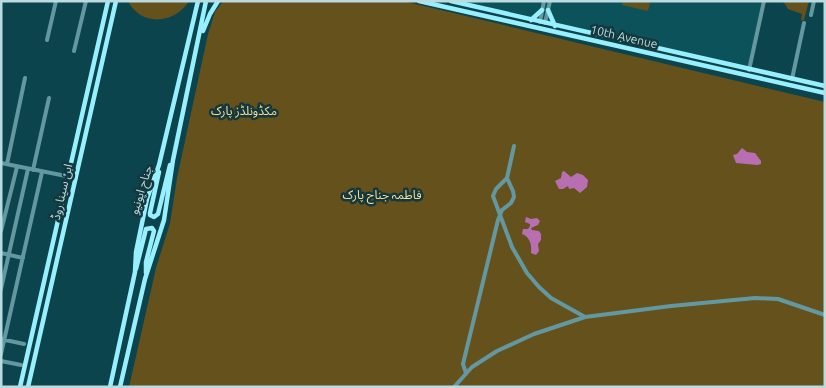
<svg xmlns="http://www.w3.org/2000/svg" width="826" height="388" viewBox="0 0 826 388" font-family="Ubuntu,'Noto Sans Arabic',sans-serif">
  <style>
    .built { fill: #0c525b }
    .green { fill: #64511c }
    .water { fill: #b76fb2 }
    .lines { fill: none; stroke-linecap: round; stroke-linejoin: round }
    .minor { stroke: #6498a1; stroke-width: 4 }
    .major { stroke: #98f0ff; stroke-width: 4.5 }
    .labels { text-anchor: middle; stroke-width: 5; stroke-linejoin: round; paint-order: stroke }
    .street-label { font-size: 12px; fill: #bbdbe1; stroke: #13383e }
    .park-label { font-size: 12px; fill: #fbdf98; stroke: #13383e }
  </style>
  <rect width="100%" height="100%" fill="#0b444c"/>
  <path class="built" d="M 461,1 L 762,1 L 748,68 Z"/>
  <path class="green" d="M 128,1 L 189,1 C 175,24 141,27 128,1 Z
    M 223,1 L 403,1 L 825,102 L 825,387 L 129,387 L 156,268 L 170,223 L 177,178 L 208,34 L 215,12 Z
    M 623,1 L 647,1 L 650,2 L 648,11 L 622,5 Z
    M 783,1 L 809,1 L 804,20 L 801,21 L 802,14 L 788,9 Z"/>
  <path class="water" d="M 742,148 L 747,152 L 755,153 L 761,161 L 761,164 L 757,165 L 736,163 L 733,155 L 737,154 Z
    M 564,171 L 571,177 L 577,173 L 583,175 L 588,180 L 587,187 L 580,193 L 574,188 L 569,189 L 568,186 L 563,189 L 559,189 L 555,181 L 561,178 L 562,172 Z
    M 526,217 L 531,219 L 537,218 L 540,221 L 538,225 L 531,228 L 532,230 L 539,231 L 541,234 L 541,240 L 538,244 L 539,251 L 536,255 L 531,253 C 532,245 530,237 522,234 L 523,229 L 528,229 L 530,226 L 530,224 L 525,222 Z"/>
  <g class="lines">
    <path class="minor" d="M 811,15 L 814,1
      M 540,22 L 544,1
      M 545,23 L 550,1
      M 47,40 L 56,1
      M 74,51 L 86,1
      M 749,70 L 764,1
      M 792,79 L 804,23
      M 514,146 L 507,178 L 496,189 L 493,196 L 512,247 L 527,273 L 539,287 L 551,298 L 585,317
      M 1,163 L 76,178
      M 7,164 L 25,78
      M 33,170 L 49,98
      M 1,231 L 17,167
      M 1,253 L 23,258
      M 1,289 L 28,169
      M 1,339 L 24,344
      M 1,354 L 42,172
      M 1,361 L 21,365
      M 466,373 L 463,364 L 498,220 L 502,210 L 511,203 L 514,197 L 513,191 L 507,178
      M 454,387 L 472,367 L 497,351 L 534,334 L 585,317 L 671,306 L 755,298 L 778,299 L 825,315"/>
    <path class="major" d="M 419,1 L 825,93
      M 451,1 L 825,86
      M 548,10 L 555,26
      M 531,20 L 542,10
      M 203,31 L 210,14 L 218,1
      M 159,172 L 150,213 L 150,215 L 154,217 L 158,214 L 170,165
      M 136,269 L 146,229 L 152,228 L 154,231 L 146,262 L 146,273
      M 20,387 L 108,1
      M 28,387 L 116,1
      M 110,387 L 135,272 L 136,252 L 147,199 L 159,165 L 198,1
      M 120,387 L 145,279 L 164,220 L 173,160 L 206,1"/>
  </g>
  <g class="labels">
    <g class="street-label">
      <text transform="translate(624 37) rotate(13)" y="4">10th Avenue</text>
      <text transform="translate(141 190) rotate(-73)" y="4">جناح ایونیو</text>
      <text transform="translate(62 192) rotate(-77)" y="4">ابن سینا روڈ</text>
    </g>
    <g class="park-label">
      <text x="244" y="115">مکڈونلڈز پارک</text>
      <text x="382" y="199">فاطمہ جناح پارک</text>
    </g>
  </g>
  <rect width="826" height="388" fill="none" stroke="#bbdbe1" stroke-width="5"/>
</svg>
